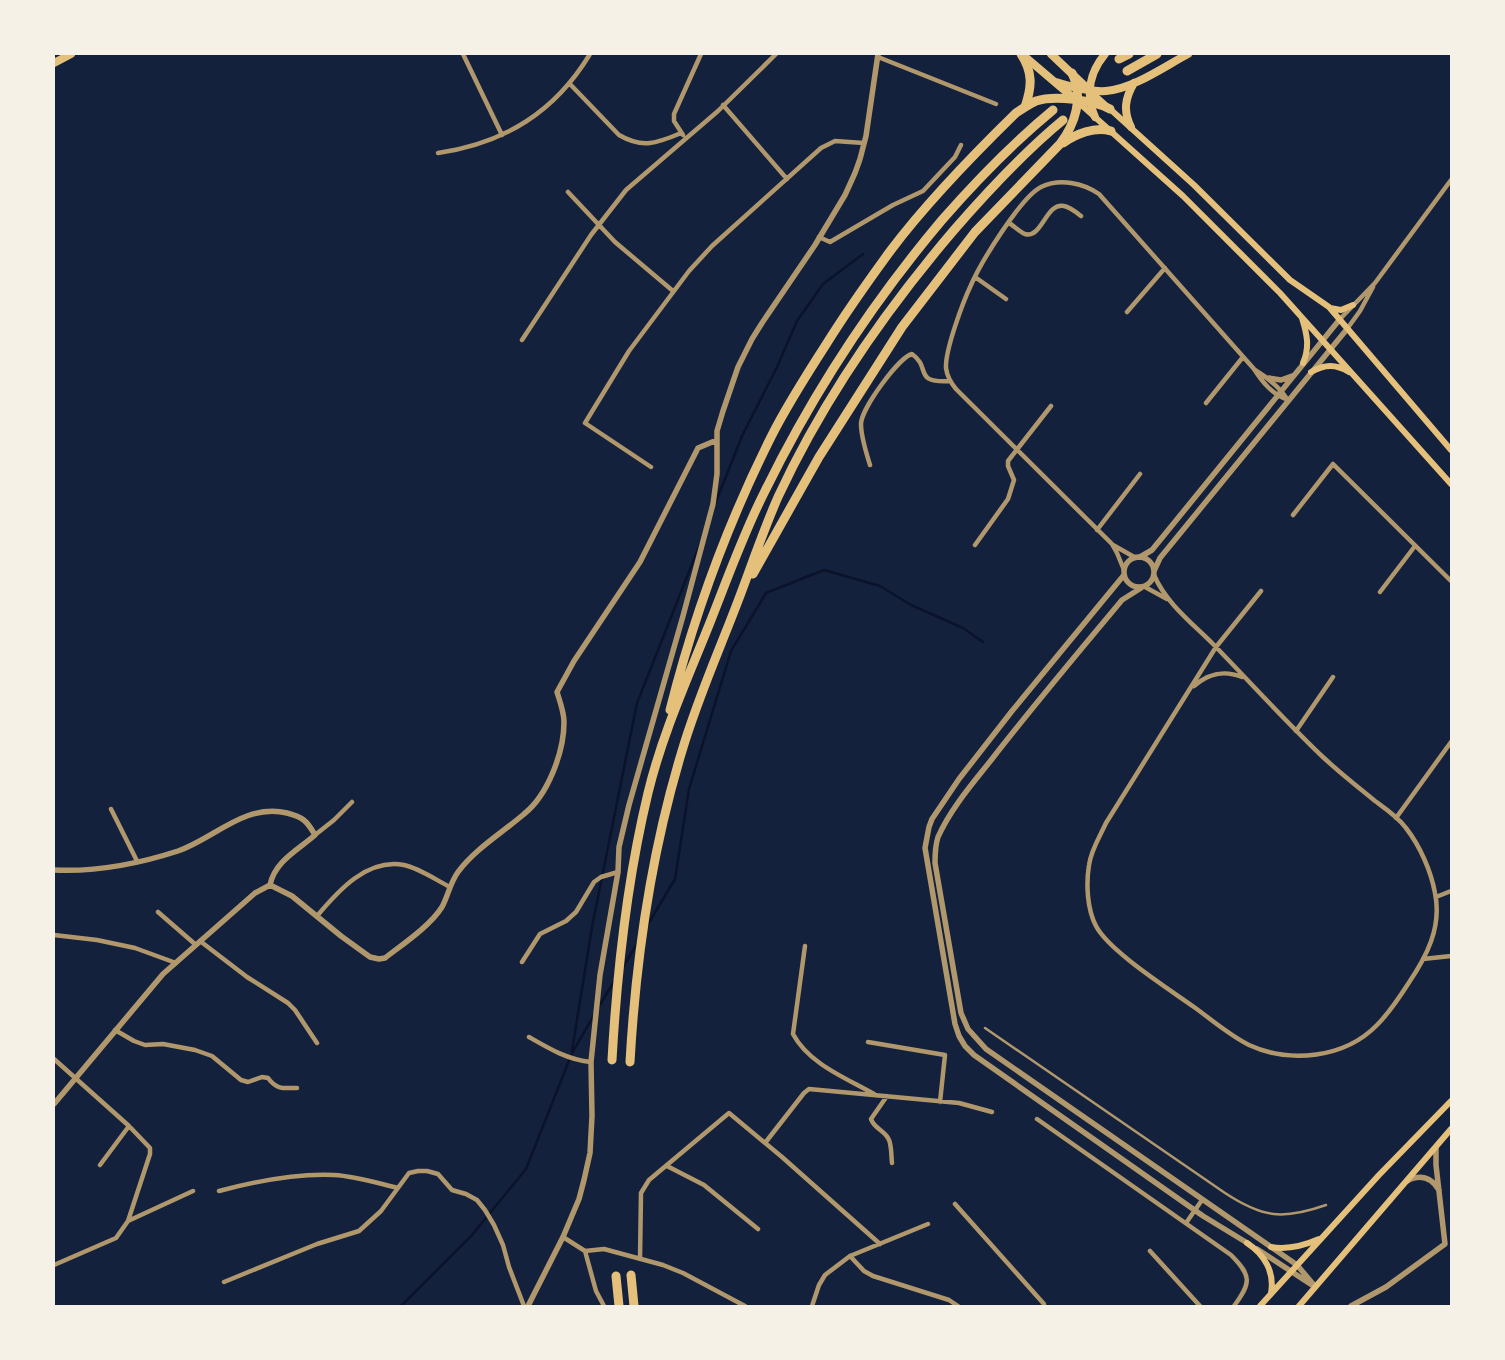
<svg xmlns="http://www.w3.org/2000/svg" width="1505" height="1360" viewBox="0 0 1505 1360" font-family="Jost,sans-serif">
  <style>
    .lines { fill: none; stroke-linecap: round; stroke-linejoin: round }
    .stream { stroke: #0b132b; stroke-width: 2.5 }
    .service { stroke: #b1986c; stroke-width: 2.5 }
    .minor { stroke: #b1986c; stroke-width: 4.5 }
    .tertiary { stroke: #b1986c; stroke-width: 5.5 }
    .secondary { stroke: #e5c07b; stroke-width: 6 }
    .trunk { stroke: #e5c07b; stroke-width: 8 }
    .motorway { stroke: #e5c07b; stroke-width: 9 }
  </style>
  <rect width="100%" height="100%" fill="#14213d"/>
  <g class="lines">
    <path class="stream" d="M 715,504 L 742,436 L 777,367 L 797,321 L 823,284 L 863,254
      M 647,926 L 675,879 L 689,789 L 731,651 L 766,593 L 824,570 L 880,586 L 911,605 L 963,628 L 983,642
      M 623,967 L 638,942
      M 598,1008 L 615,980
      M 572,1051 L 592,927 L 637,703 L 700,544
      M 401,1306 L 472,1235 L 526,1169 L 572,1053 L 594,1015"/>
    <path class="service" d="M 985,1028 L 1225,1193 C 1263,1218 1283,1220 1326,1205"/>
    <path class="minor" d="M 463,54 L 502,135
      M 878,57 L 996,104
      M 569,83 L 619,135 C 643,149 657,143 681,133
      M 723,105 L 787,179
      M 683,135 L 674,121 L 674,114 L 701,54
      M 438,153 C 505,143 555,112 590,54
      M 568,192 L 615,242 L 673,291
      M 1009,223 C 1014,226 1020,232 1025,234 C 1042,239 1046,202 1064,206 C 1070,207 1076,212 1081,216
      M 819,237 L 830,242 L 893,205 L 923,191 L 955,157 L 961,145
      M 975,277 L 1006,299
      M 1127,312 L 1165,268
      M 1340,319 L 1375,283 L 1451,180
      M 1347,329 L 1360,311 L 1373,287
      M 522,340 L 591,235 L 626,190 L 718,111 L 776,54
      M 1255,370 C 1268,378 1279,386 1287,399
      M 1206,403 L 1243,357
      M 870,465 C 866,452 861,437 861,424 C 861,409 899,357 912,354 C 932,368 912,383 950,381
      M 651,467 L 585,423 L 629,351 L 689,271 L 712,246 L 821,148 L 835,141 L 864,143
      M 1293,515 L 1333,464 L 1451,581
      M 1097,530 L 1140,474
      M 975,545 L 1008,499 L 1014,480 L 1008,466 L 1008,461 L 1051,406
      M 1113,545 L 1136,558
      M 1124,570 L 1117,553 L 1112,544 L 956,389 C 951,383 947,376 946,368 C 945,350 963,302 971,285 C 981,262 1021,197 1041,187 C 1060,178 1083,183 1099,194 L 1254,369 C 1263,383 1272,394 1288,400
      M 1154,575 C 1166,603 1192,623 1213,644 C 1250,682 1286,722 1324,758 C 1340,773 1358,787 1375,801 C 1386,809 1398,817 1406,828 C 1420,846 1431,871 1435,893 C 1442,927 1427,956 1408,984 C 1399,998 1389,1013 1377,1025 C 1345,1058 1290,1064 1249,1045 C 1229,1035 1212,1020 1194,1007 C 1169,989 1109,951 1096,926 C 1087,909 1086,884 1089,865 C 1091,850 1100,836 1106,823 L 1216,647 L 1261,591
      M 1145,587 L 1167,599
      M 1380,592 L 1415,546
      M 1194,686 C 1209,673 1224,670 1242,677
      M 1296,731 L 1333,677
      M 111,809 L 137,861
      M 1396,818 L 1451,742
      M 315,835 L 334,820 L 352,802
      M 1436,897 L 1451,891
      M 158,912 L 196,945
      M 317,916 C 338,891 367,858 404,865 C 419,868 436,880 450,887
      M 54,935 L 97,940 L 135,948 L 176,963
      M 200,941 L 247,977 L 288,1003 L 295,1010 L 317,1043
      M 805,946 L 793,1034 C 809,1064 846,1078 874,1094
      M 1423,959 L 1451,956
      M 522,962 L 540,934 L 566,921 L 576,912 L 594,882 L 601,877 L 618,872
      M 115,1030 L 134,1041 L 145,1045 L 163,1044 L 195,1050 L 212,1056 L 241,1080 L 248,1082 L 262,1077 L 268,1078 C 277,1090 283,1088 297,1088
      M 529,1037 C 548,1048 568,1060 591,1062
      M 868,1042 L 945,1055 L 940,1102
      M 54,1059 L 129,1126 L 150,1148 L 150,1154 L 128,1221 L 116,1238 L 54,1265
      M 887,1096 L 871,1119 C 874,1128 883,1130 888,1138 C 892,1144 891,1156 892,1163
      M 1037,1119 L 1231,1255 C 1252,1276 1251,1283 1234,1306
      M 765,1143 L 804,1093 L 809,1089 L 959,1103 L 992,1112
      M 100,1165 L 129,1126
      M 667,1166 L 704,1185 L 758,1229
      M 219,1191 C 253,1182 299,1173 334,1175 C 355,1176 377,1183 398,1188
      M 955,1204 L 1044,1304 L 1044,1306
      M 128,1221 L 193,1191
      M 1186,1223 L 1202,1200
      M 563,1237 L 585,1251 L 604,1249 L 663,1265 L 683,1273 L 745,1306
      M 585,1251 L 596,1291 L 604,1306
      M 1150,1251 L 1200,1306
      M 850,1256 L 864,1271 L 873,1276 L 949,1300 L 958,1306
      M 640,1259 L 641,1193 L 649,1180 L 729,1113 L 782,1157 L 880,1244
      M 224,1282 L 317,1244 L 359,1231 L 381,1211 L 409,1173 L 418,1171 L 427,1171 L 438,1174 L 452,1190 L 466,1194 L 477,1200 L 485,1210 L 494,1225 L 503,1245 L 509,1267 L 524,1306
      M 812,1306 L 819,1285 L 825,1275 L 850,1256 L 928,1224"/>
    <path class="tertiary" d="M 1269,378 L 1281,380 L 1292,376
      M1124 572a15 15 0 1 1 30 0a15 15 0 1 1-30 0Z
      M 1140,557 L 1152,550 L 1340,319
      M 1154,571 L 1160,558 L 1347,329
      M 1124,575 L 1012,711 L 959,779 L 932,819 L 929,827 L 925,848 L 955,1024 L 959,1036 L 965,1046 L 974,1055 L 1203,1216 L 1249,1244
      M 1141,588 L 1122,600 C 1078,653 1034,705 992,759 C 973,783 951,808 938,837 C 935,846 935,853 935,863 L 961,1013 L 968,1029 L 986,1049 L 1297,1265 L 1313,1284
      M 54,870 C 95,872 138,864 178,851 C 215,838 245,803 287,813 C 303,817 307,821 315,835 C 298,850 275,861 270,885
      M 270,885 L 292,896 L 341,936 L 370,957 L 379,959 L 385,958 C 403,944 430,926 442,907 C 448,896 450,883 458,872 C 475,849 502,833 524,814 C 548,795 564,752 564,722 C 564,712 560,702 557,692 L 574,661 L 640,562 L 698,448 L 717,440
      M 54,1104 L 163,974 L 255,893 L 270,885
      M 1407,1181 C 1420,1174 1431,1177 1439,1190
      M 1257,1249 L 1315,1287
      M 528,1306 L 563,1237 L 579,1199 L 584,1180 L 590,1153 L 592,1116 L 591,1062 L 600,975 L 618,872 L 619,847 L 629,805 L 683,616 L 713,504 L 717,474 L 717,431 L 723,411 L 738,367 L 752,339 L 762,323 L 815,245 L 845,195 L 855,173 L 860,159 L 866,136 L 878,54
      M 1351,1306 L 1386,1287 L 1445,1244 L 1436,1165 L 1436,1147"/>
    <path class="secondary" d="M 1089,90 L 1194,185 L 1290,280 L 1329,307 L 1451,450
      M 1077,101 L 1183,196 L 1280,293 L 1451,484
      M 1330,308 L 1341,310 L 1353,305
      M 1302,318 C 1307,334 1310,347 1303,363
      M 1311,372 C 1325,364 1336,364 1349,372
      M 1247,1243 C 1264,1254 1275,1272 1271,1293
      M 1271,1247 C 1288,1250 1303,1246 1319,1239
      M 1260,1306 L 1379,1175 L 1451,1101
      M 1299,1306 L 1451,1129"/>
    <path class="trunk" d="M 1051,54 L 1089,90
      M 1023,55 L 1077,101
      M 54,63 L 71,54
      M 1056,82 C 1072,87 1089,92 1106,91 C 1133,89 1165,66 1188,54
      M 1095,117 C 1085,94 1090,72 1105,54
      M 1131,127 C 1123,111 1125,98 1134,83"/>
    <path class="motorway" d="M 1021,54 C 1033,72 1032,87 1025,107
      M 1119,59 L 1129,54
      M 1127,71 L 1157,54
      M 1063,143 C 1076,134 1095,126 1111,131
      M 753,574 L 819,457 L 902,327 L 975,232 L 1060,144 C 1075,124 1084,98 1072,73
      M 670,710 C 694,615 727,525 771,437 C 787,405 807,374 827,343 C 847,311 869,280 891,250 C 928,201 972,156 1016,113 C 1022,109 1029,104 1036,101 C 1055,95 1093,100 1110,109
      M 612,1060 C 617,971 627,880 648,793 C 662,735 687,680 709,625 C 727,580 743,534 765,491 C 813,393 872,303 942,220 C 976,181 1013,143 1053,110
      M 630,1062 C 636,956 651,853 682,751 C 697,700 719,651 738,601 C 751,567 763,531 778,497 C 823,400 885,311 954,230 C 988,191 1023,153 1063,120
      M 631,1275 L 634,1306
      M 616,1276 L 619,1306"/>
  </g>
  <rect width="1505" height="1360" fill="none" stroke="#f6f1e7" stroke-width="110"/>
</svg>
